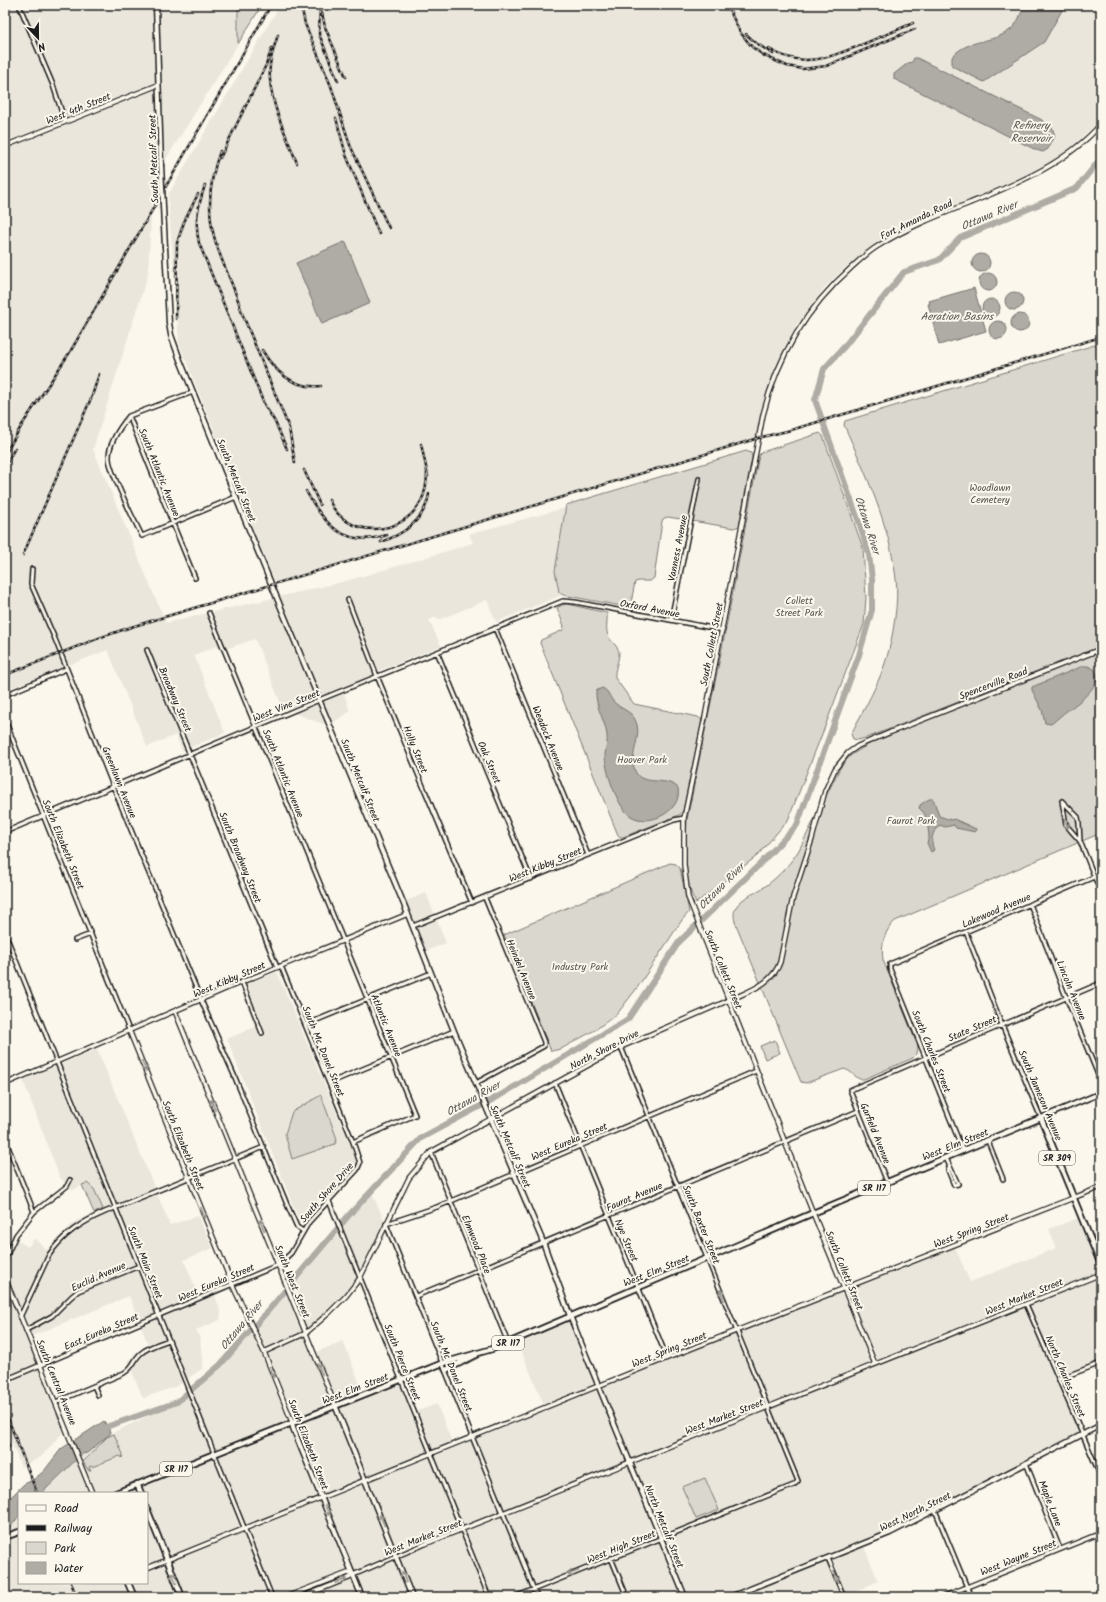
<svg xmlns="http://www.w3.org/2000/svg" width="1106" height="1602" viewBox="0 0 1106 1602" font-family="Kalam,sans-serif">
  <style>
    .built { fill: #eae6dc }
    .green { fill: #dad7ce; stroke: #7b7a75 }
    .water { fill: #afaca5; stroke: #74726e }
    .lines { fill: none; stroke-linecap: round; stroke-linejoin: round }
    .river { stroke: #afaca5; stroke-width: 6 }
    .minor-casing { stroke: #1c1c1c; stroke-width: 6 }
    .tertiary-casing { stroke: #1c1c1c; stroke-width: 6 }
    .secondary-casing { stroke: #1c1c1c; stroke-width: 7 }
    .primary-casing { stroke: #1c1c1c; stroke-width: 8 }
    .minor { stroke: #fbf7ec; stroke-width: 3 }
    .tertiary { stroke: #fbf7ec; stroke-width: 3.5 }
    .secondary { stroke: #fbf7ec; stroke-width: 4 }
    .primary { stroke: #fbf7ec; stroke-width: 4.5 }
    .rail-casing { stroke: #1c1c1c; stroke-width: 2.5 }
    .rail { stroke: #fbf7ec; stroke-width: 1; stroke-dasharray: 3; stroke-linecap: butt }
    .secondary-bridge-casing { stroke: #1c1c1c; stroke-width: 7; stroke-linecap: butt }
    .secondary-bridge { stroke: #fbf7ec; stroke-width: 4 }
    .oneway { stroke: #97948e }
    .labels { text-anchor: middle; stroke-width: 4; stroke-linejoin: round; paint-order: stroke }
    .shield { fill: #fbf7ec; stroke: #5f5e5a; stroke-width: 1 }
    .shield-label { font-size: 9px; font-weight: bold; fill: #1c1c1c }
    .street-label { font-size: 10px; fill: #1c1c1c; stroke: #fbf7ec }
    .park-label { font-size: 10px; fill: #555451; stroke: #fbf7ec }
    .water-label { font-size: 11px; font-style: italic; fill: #575653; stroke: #fbf7ec }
  </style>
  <rect width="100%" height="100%" fill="#fbf7ec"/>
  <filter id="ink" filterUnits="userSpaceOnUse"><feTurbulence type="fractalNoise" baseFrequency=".025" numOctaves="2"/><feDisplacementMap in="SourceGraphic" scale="8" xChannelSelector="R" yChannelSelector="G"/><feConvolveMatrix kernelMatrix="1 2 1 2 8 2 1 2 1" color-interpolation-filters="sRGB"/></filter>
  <g filter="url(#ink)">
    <path class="built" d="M 5,5 L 238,5 L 238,44 L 153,180 L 148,274 L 93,449 L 166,623 L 342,582 L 408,563 L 473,543 L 469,534 L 565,508 L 555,571 L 560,594 L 562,595 L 496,622 L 487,600 L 438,620 L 436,617 L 429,620 L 441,646 L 378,671 L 381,678 L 344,693 L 350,711 L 333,723 L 323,724 L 283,709 L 255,639 L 220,651 L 217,646 L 194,655 L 225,733 L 182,751 L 176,735 L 147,747 L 108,650 L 5,690 Z
      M 280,5 L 1101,5 L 1101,119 L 1072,147 L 1046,165 L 1032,173 L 897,231 L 867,251 L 845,268 L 825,287 L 796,326 L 774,371 L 761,416 L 757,437 L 275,583 L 179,343 L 168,195 Z
      M 426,893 L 446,943 L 426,951 L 406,901 Z
      M 277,972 L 357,1161 L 300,1223 L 227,1039 L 255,1027 L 240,987 Z
      M 97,1049 L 170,1225 L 198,1216 L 213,1248 L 184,1260 L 198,1294 L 212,1288 L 221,1312 L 220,1320 L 196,1330 L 200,1338 L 203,1368 L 177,1386 L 143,1398 L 128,1362 L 135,1353 L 148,1344 L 129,1296 L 27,1338 L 63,1432 L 41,1457 L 21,1467 L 5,1426 L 5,1267 L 17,1240 L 28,1247 L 35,1238 L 47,1250 L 52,1244 L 76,1221 L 103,1209 L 87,1183 L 73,1190 L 60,1178 L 23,1080 Z
      M 371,1191 L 386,1224 L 368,1264 L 346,1296 L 306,1333 L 314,1353 L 343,1341 L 364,1394 L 401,1379 L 414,1412 L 437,1404 L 453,1445 L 545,1407 L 516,1339 L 570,1316 L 599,1386 L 954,1245 L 970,1282 L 1056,1248 L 1049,1229 L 1081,1217 L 1101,1265 L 1101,1363 L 1059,1380 L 1082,1434 L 904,1526 L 863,1544 L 878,1581 L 844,1597 L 5,1597 L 5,1534 L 19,1516 L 19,1583 L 147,1583 L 147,1493 L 42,1493 L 82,1454 L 87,1453 L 106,1436 L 177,1402 L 220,1365 L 273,1305 L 349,1215 Z"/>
    <path class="green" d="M 238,5 L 262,5 L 238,44 Z
      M 1101,343 L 1101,646 L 869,737 L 858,740 L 853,739 L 851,734 C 864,709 879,684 887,657 C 893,637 899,600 896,579 C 890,526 866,474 844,425 L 845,421 Z
      M 820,433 L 823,436 L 863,548 L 866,598 L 864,624 L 826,724 L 788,820 L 757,856 L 696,903 C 683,883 686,843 687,820 L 724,638 L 759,455 L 762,452 Z
      M 746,451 L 751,453 L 752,457 L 739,526 L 734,528 L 668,517 L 664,518 L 662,521 L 654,578 L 650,581 L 639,581 L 635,582 L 631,603 L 627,607 L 563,595 L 559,592 L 555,571 L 566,505 Z
      M 567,604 L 607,613 C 608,620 605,628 608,635 C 610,642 619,646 619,653 C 619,662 614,669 615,678 L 634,704 L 698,717 L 702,720 L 683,811 L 679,815 L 623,837 L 620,837 L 618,835 L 540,643 L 541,640 L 563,630 L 564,626 L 557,608 L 562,605 Z
      M 1101,652 L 1101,833 L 895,921 C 884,931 881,945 883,960 L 918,1047 L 917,1054 L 913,1058 L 864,1079 L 859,1079 L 849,1071 L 844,1069 L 806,1083 L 801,1082 L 735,922 C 734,917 733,912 736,907 C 742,897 758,892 767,885 C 780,875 790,864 799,850 L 840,768 L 850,756 L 859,750 L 873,742 Z
      M 670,863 L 676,864 L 680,868 L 689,912 L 682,920 L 637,988 L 617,1014 L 595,1030 L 561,1049 L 551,1051 L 504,935 Z
      M 775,1040 L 780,1053 L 765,1059 L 760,1046 Z
      M 321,1095 L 337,1139 L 335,1144 L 292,1159 L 285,1134 L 292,1112 Z
      M 87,1183 L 94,1189 L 103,1209 L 94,1213 L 82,1185 Z
      M 114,1434 L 123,1454 L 122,1458 L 120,1456 L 92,1467 L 90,1466 L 89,1469 L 91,1470 L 89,1471 L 83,1462 L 107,1437 Z
      M 705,1478 L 719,1510 L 696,1519 L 682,1487 Z"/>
    <path class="water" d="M 1024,5 L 1065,5 L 1044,42 L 984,82 L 952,66 L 952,57 C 968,38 992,44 1010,30 C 1018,24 1021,13 1024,5 Z
      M 914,58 L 917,58 L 1038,118 L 1042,120 L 1046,126 L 1052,127 L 1055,136 L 1048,149 L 1043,152 L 1036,150 L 894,79 L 894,74 L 908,63 L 912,62 Z
      M 344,242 L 346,243 L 370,303 L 322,324 L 296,263 Z
      M972 263a9 9 0 1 1 18 0a9 9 0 1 1-18 0Z
      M979 282a9 9 0 1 1 18 0a9 9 0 1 1-18 0Z
      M 974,288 L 986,331 L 939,345 L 928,304 L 930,304 L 929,301 Z
      M1005 301a9 9 0 1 1 18 0a9 9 0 1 1-18 0Z
      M982 308a9 9 0 1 1 18 0a9 9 0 1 1-18 0Z
      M1011 323a9 9 0 1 1 18 0a9 9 0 1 1-18 0Z
      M989 330a9 9 0 1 1 18 0a9 9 0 1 1-18 0Z
      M 1083,666 L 1088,666 L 1094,669 C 1105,684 1078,703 1068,710 C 1062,714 1057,720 1051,724 L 1045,723 L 1042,710 L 1032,690 L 1032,687 Z
      M 602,688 C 610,691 609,699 616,704 C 621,708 626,710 631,714 C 648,732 626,754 636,773 C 643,786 667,776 678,788 C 683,813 644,830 627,813 C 616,802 605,770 605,754 C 606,748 608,741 607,735 C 605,720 595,707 596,691 Z
      M 929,799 L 933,799 L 934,801 L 939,816 L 951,820 L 954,819 L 976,829 L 975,832 L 956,828 L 954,825 L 945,827 L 940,825 C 932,831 930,841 934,850 L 931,852 L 927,843 L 929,836 L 927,820 L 924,813 L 919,808 L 920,805 Z
      M 104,1421 L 111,1433 L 87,1453 L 82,1454 L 42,1493 L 19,1493 L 19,1516 L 5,1534 L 5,1503 L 24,1484 L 33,1480 L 44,1471 L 61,1449 Z"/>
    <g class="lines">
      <path class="river" d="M 102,1431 L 106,1427 L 177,1402 L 220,1365 L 273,1305 L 349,1215 L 421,1138 L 499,1096 L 628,1019 L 679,942 L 759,865 L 797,825 L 859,655 L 872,610 L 872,579 L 869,555 L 860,525 L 815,400 L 824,369 L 843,348 L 904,272 L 939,260 L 960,238 L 1077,188 L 1101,158"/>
      <defs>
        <path id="minor" d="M 19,5 L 53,85 L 65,122
          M 193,392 L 129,416 C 120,427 109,442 109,457 C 108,469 135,522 142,536 L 236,497
          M 129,416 L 195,578
          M 32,569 L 31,584 L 55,639 L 113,786 L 201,1000 L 234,1075 L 286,1202 L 297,1227 L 303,1231
          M 348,600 L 377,676 L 472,903
          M 209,613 L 415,1115 L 353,1142
          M 671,620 L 699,479
          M 495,628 L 588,855
          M 147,650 L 277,967
          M 437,652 L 531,879
          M 5,695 L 66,669
          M 5,720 L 129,1030
          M 1062,801 L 1078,817 L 1079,823 L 1080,841 L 1101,893
          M 1062,801 L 1066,825 L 1080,841
          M 5,832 L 319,700 L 563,601 L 575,602 L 723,630
          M 1030,904 L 1066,997 L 1101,1082
          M 413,926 L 674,820 L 684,818
          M 966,932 L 1002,1025 L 1041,1118
          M 5,933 L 272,1597
          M 75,940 L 91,934
          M 242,982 L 262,1033
          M 305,1025 L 431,973
          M 329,1083 L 454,1031
          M 476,1083 L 544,1046 L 544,1042 L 485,898
          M 555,1083 L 667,1358
          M 5,1139 L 34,1212
          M 988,1141 L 1003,1179
          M 963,1151 L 890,969 L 890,964 L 1101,874
          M 431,1152 L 508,1343
          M 946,1158 L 958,1184 L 954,1185 L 948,1170 L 949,1167
          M 887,1182 L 850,1090 L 1101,983
          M 1073,1198 L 1101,1187
          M 329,1201 L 489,1597
          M 5,1259 L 16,1235 L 34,1212 L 67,1186 L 70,1180
          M 416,1296 L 858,1111
          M 1026,1304 L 1101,1477
          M 20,1317 L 49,1255 C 63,1234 82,1222 105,1212 L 264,1147
          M 26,1330 L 52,1316 L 71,1297 L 78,1291 L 139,1266
          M 1059,1379 L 1101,1363
          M 5,1380 L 278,1265 L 291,1253 L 309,1222 L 357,1170 L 360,1163 L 353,1142 L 281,966
          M 94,1386 L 98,1395
          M 56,1402 L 124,1373 C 134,1367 133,1361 140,1354 C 147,1347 160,1343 169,1340
          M 5,1442 L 7,1446 L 5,1447
          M 1026,1463 L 1060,1549
          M 935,1510 L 971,1597
          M 611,1558 L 627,1597
          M 828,1558 L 844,1597
          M 515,1597 L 794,1485 L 798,1481 L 621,1047
          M 537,1597 L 386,1224 L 437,1207 L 756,1071"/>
        <path id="tertiary" d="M 5,146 L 158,85
          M 175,1011 L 335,1405
          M 129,1030 L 232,1284 L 264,1352 L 292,1422
          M 5,1084 L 237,984 L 408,914
          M 5,1278 L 92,1493
          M 264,1352 L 306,1333 L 330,1312 L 346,1296 L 360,1278 L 409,1178 L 431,1152 L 621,1047 L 741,995 C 757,988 774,980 780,962 L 793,897 L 812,839 L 825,791 L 835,769 L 848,753 L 858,746 L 891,732 L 1101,649
          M 875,1364 L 813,1213 L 688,897 L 684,865 L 684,818 L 705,717 L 763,415 C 777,358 807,307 852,267 C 860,260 868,252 878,246 C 906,228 939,215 970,203 C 1018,183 1066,164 1101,124
          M 147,1568 L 670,1357 L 1073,1198
          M 286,1597 L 348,1573 L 353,1575
          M 302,1597 L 349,1578 L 353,1575 L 425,1544 L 1101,1274
          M 942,1597 L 1101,1533"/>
        <path id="secondary" d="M 156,5 L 161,165
          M 165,247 L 169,323 L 171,335 L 180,360 L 272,586 L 405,907 L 454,1031 L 543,1242 L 570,1316 L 685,1597
          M 1041,1118 L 1101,1093
          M 335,1405 L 412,1597
          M 292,1422 L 293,1428 L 306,1460 L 362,1597
          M 730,1597 L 890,1533 L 1101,1425"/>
        <path id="primary" d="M 446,1370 L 476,1355
          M 137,1484 L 141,1493
          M 116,1493 L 443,1363 L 492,1349 L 508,1343 L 813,1213 L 1041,1118 L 1101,1265
          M 147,1509 L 182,1597
          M 5,1537 L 19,1532
          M 128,1583 L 134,1597"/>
      </defs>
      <use href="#minor" class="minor-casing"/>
      <use href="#tertiary" class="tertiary-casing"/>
      <use href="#secondary" class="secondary-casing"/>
      <use href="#primary" class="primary-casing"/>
      <use href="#minor" class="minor"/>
      <use href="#tertiary" class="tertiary"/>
      <use href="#secondary" class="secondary"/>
      <use href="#primary" class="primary"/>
      <defs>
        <path id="rail" d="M 301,5 L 305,24 L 331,86 L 350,145 L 389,228
          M 320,5 L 319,34 L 338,81
          M 727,5 L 740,32 L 752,47 L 763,55 L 778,62 L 787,66 L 803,69 L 826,66 L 915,29
          M 322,13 L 325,27 L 346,77
          M 746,34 L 756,43 L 773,54
          M 278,35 C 275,44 271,55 270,65 C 267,98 285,132 297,163
          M 769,49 C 803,69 828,58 861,45 C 878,38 895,31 913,23
          M 336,118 L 346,155 L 379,234
          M 220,151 C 212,173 208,197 211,221 C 215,253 234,282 242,313 L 289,428 L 295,463
          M 220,158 L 266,65 L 272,48
          M 205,185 C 198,207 194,221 199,243 L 264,404 L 275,422 L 287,449
          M 176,319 L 177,243 L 184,222 L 198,194
          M 262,350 C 275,372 294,389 321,386
          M 421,444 L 428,476
          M 5,454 L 22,425 L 70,352 L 271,5
          M 5,466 L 15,448
          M 304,470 L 320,505
          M 306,491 C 325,526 345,548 387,535
          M 329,500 C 346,539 402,538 421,501 C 426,492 427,482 427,471
          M 381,542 C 404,534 425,520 429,494
          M 23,555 L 92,396 L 99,374
          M 5,675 L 99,638 L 131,627 L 762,437 L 791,430 L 1101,337
          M 5,1411 L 37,1493
          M 71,1583 L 77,1597"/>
      </defs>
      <use href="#rail" class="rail-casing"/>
      <use href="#rail" class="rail"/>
      <defs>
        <path id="secondary-bridge" d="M 161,165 L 165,247"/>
      </defs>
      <use href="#secondary-bridge" class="secondary-bridge-casing"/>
      <use href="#secondary-bridge" class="secondary-bridge"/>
    </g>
    <defs><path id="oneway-shaft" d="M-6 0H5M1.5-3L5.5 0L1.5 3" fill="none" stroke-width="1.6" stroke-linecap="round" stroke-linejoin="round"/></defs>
    <g class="oneway">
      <use href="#oneway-shaft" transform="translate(1066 823) rotate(68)"/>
      <use href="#oneway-shaft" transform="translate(144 1066) rotate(68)"/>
      <use href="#oneway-shaft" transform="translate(213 1105) rotate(-112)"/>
      <use href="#oneway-shaft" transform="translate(203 1213) rotate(68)"/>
      <use href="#oneway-shaft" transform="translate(262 1225) rotate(-112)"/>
      <use href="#oneway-shaft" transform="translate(722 1295) rotate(-112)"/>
      <use href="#oneway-shaft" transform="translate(320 1369) rotate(-112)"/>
      <use href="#oneway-shaft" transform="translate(272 1372) rotate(68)"/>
      <use href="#oneway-shaft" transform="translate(327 1510) rotate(68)"/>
      <use href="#oneway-shaft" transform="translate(382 1520) rotate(-112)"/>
      <use href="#oneway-shaft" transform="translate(573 1573) rotate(158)"/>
      <use href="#oneway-shaft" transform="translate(404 1577) rotate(-111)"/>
      <use href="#oneway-shaft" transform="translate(836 1577) rotate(68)"/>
      <use href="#oneway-shaft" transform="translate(174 1578) rotate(-112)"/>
      <use href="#oneway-shaft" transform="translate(341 1581) rotate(-22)"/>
    </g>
  </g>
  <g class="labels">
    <g class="shield">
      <rect x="1039" y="1151" width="36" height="14" rx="3"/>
      <rect x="858" y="1181" width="32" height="14" rx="3"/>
      <rect x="492" y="1336" width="32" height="14" rx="3"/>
      <rect x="160" y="1462" width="32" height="14" rx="3"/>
    </g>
    <g class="shield-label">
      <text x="1057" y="1161">SR 309</text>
      <text x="874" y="1191">SR 117</text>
      <text x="508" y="1346">SR 117</text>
      <text x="176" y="1472">SR 117</text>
    </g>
    <g class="street-label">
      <text transform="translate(78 108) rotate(-22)" y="4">West 4th Street</text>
      <text transform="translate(153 159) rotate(-92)" y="4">South Metcalf Street</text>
      <text transform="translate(916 219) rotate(-26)" y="4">Fort Amanda Road</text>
      <text transform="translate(160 472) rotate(68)" y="4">South Atlantic Avenue</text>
      <text transform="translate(237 480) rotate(68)" y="4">South Metcalf Street</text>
      <text transform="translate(677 548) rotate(-79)" y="4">Vanness Avenue</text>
      <text transform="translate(650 608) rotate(11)" y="4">Oxford Avenue</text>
      <text transform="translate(711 644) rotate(-79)" y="4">South Collett Street</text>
      <text transform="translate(993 683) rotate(-21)" y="4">Spencerville Road</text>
      <text transform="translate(176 699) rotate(67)" y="4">Broadway Street</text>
      <text transform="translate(286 705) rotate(-22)" y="4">West Vine Street</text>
      <text transform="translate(549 738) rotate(68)" y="4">Weadock Avenue</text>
      <text transform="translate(416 749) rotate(68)" y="4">Holly Street</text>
      <text transform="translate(490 762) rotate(67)" y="4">Oak Street</text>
      <text transform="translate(284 773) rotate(68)" y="4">South Atlantic Avenue</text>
      <text transform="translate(361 780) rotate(68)" y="4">South Metcalf Street</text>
      <text transform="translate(120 782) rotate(68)" y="4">Greenlawn Avenue</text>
      <text transform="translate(64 844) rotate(68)" y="4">South Elizabeth Street</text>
      <text transform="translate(241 857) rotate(68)" y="4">South Broadway Street</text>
      <text transform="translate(545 864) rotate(-22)" y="4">West Kibby Street</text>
      <text transform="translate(996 910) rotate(-23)" y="4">Lakewood Avenue</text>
      <text transform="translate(522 969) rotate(68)" y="4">Heindel Avenue</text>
      <text transform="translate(724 969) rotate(68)" y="4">South Collett Street</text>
      <text transform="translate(229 979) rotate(-23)" y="4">West Kibby Street</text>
      <text transform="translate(1072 990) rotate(68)" y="4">Lincoln Avenue</text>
      <text transform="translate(387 1025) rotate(68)" y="4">Atlantic Avenue</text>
      <text transform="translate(972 1028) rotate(-23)" y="4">State Street</text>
      <text transform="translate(604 1049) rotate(-27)" y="4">North Shore Drive</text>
      <text transform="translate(324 1051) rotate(68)" y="4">South Mc Donel Street</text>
      <text transform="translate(932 1051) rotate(68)" y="4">South Charles Street</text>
      <text transform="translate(1041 1095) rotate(67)" y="4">South Jameson Avenue</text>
      <text transform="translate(876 1133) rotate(68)" y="4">Garfield Avenue</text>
      <text transform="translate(569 1141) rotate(-23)" y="4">West Eureka Street</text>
      <text transform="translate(955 1144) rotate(-22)" y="4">West Elm Street</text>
      <text transform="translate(184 1145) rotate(68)" y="4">South Elizabeth Street</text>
      <text transform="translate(511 1146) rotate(67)" y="4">South Metcalf Street</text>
      <text transform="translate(326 1192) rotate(-49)" y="4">South Shore Drive</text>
      <text transform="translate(634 1196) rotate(-23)" y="4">Faurot Avenue</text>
      <text transform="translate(702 1224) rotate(68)" y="4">South Baxter Street</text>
      <text transform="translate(971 1230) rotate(-21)" y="4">West Spring Street</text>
      <text transform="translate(627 1240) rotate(67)" y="4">Nye Street</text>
      <text transform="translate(477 1244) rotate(68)" y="4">Elmwood Place</text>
      <text transform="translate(146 1262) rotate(68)" y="4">South Main Street</text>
      <text transform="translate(656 1270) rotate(-22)" y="4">West Elm Street</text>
      <text transform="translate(845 1270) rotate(68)" y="4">South Collett Street</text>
      <text transform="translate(98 1276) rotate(-24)" y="4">Euclid Avenue</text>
      <text transform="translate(293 1281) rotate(68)" y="4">South West Street</text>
      <text transform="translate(216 1282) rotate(-23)" y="4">West Eureka Street</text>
      <text transform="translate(1024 1296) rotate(-22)" y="4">West Market Street</text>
      <text transform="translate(101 1331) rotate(-23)" y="4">East Eureka Street</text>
      <text transform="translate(669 1349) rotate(-22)" y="4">West Spring Street</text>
      <text transform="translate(403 1362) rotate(68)" y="4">South Pierce Street</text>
      <text transform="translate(452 1366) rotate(68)" y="4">South Mc Donel Street</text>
      <text transform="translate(1066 1376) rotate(67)" y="4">North Charles Street</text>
      <text transform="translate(57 1382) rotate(68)" y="4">South Central Avenue</text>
      <text transform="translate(355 1388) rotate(-21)" y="4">West Elm Street</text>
      <text transform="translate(724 1416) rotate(-21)" y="4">West Market Street</text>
      <text transform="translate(309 1444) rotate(69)" y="4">South Elizabeth Street</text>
      <text transform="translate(1051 1503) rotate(69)" y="4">Maple Lane</text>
      <text transform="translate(915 1511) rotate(-26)" y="4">West North Street</text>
      <text transform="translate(665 1526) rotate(68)" y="4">North Metcalf Street</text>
      <text transform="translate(423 1537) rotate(-22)" y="4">West Market Street</text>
      <text transform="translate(621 1546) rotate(-22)" y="4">West High Street</text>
      <text transform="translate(1018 1557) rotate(-22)" y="4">West Wayne Street</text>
    </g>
    <g class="park-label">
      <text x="990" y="491">Woodlawn<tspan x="990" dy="12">Cemetery</tspan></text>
      <text x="799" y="604">Collett<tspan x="799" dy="12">Street Park</tspan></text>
      <text x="642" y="763">Hoover Park</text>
      <text x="911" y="824">Faurot Park</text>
      <text x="580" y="970">Industry Park</text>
    </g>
    <g class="water-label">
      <text x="1031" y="129">Refinery<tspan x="1031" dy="13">Reservoir</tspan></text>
      <text transform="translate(989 215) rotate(-23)" y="4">Ottawa River</text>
      <text x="957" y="320">Aeration Basins</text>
      <text transform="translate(868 525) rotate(72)" y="4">Ottawa River</text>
      <text transform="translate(721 886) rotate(-45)" y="4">Ottawa River</text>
      <text transform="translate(473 1098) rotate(-29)" y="4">Ottawa River</text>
      <text transform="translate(241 1325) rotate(-50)" y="4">Ottawa River</text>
    </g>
  </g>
  <rect width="1106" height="1602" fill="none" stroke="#fbf7ec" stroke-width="20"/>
  <rect x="10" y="10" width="1086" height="1582" fill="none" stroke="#1c1c1c" stroke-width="1.5" filter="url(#ink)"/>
  <rect x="18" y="1492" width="130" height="92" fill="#fbf7ec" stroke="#a29f99"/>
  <rect x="26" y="1505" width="20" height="6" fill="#fbf7ec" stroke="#a29f99"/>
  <text x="54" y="1512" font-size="12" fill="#1c1c1c">Road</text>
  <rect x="26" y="1525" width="20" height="6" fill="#1c1c1c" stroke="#a29f99"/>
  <text x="54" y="1532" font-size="12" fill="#1c1c1c">Railway</text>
  <rect x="26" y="1542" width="20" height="12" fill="#dad7ce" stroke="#a29f99"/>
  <text x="54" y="1552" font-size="12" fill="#1c1c1c">Park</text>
  <rect x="26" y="1562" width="20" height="12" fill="#afaca5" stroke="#a29f99"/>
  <text x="54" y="1572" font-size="12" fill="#1c1c1c">Water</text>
  <g transform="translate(38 38) rotate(158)" stroke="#fbf7ec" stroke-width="3" paint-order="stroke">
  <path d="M0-3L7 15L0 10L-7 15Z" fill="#1c1c1c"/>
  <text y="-6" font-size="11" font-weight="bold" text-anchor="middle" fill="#1c1c1c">N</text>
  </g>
</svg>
